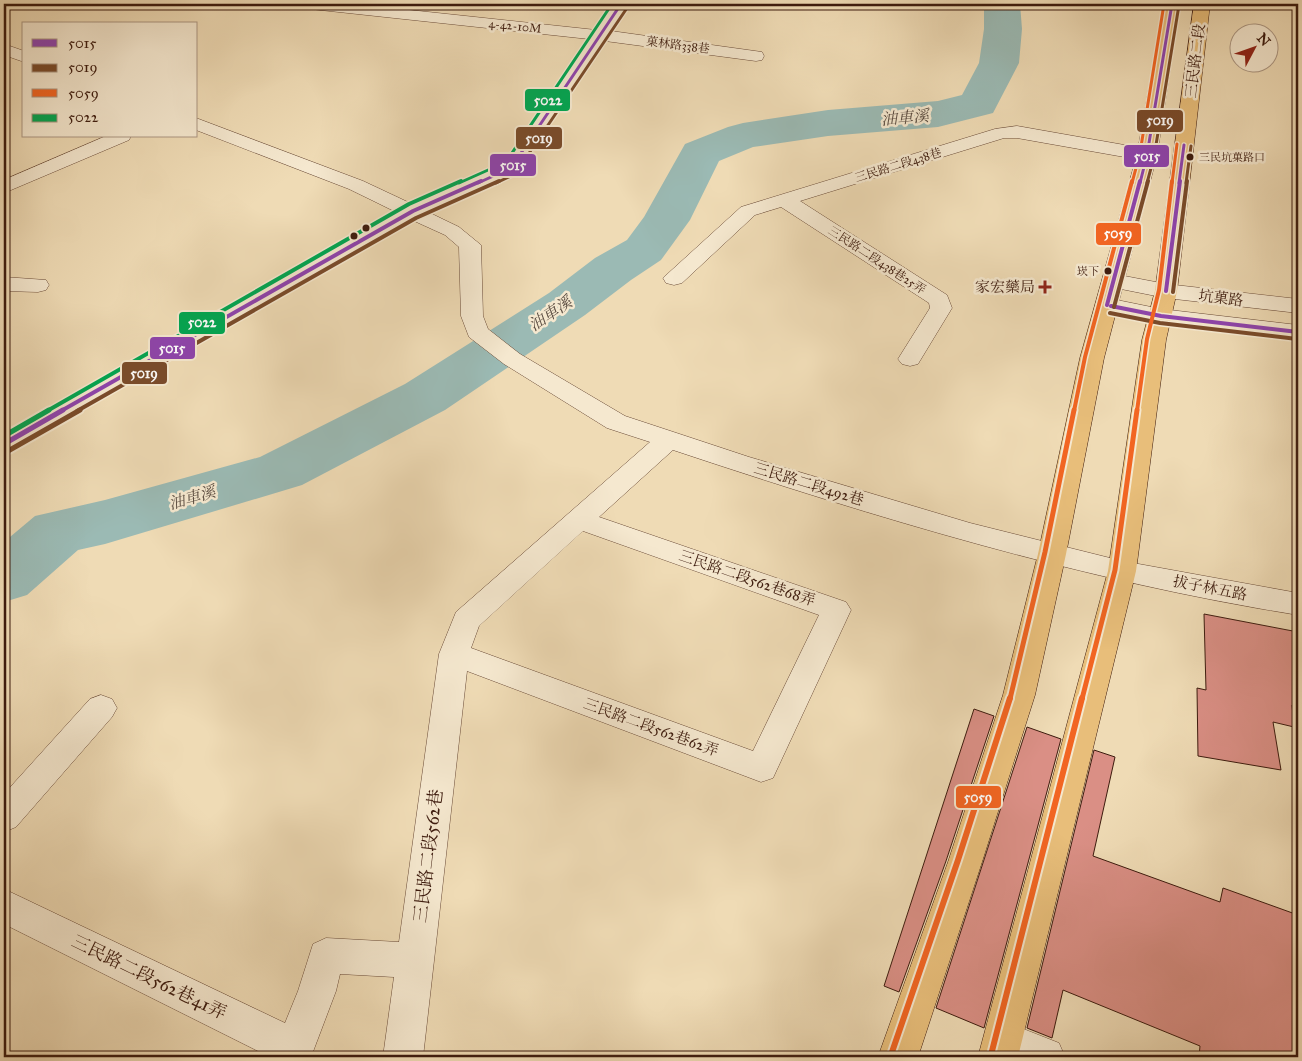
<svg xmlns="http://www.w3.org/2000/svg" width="1302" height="1061" viewBox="0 0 1302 1061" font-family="'IM FELL Great Primer','Noto Serif TC',serif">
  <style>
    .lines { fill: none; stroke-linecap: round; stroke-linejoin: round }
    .river { fill: #9bbab4; fill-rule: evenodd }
    .building { fill: #da8f85; stroke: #3d1b0e }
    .minor-casing { stroke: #6a4b38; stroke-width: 1 }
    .major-casing { stroke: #3d1b0e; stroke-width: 1 }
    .minor { fill: #f5e8cf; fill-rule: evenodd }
    .major { fill: #e8be7a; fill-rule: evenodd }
    .bus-1-far2-casing { stroke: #f5e8cf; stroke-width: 5.5 }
    .bus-1-far1-casing { stroke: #f5e8cf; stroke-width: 7 }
    .bus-1-casing { stroke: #f5e8cf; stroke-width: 9 }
    .bus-2-far2-casing { stroke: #f5e8cf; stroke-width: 5.5 }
    .bus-2-far1-casing { stroke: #f5e8cf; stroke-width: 7 }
    .bus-2-casing { stroke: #f5e8cf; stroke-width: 9 }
    .bus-3-far3-casing { stroke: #f5e8cf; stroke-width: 5.5 }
    .bus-3-far2-casing { stroke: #f5e8cf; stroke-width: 7 }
    .bus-3-far1-casing { stroke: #f5e8cf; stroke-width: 9 }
    .bus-3-casing { stroke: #f5e8cf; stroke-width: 10 }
    .bus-4-far2-casing { stroke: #f5e8cf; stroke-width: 5.5 }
    .bus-4-far1-casing { stroke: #f5e8cf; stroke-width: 7 }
    .bus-4-casing { stroke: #f5e8cf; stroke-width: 9 }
    .bus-1-far2 { stroke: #8e44ad; stroke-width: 3 }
    .bus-1-far1 { stroke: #8e44ad; stroke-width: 4 }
    .bus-1 { stroke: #8e44ad; stroke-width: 5 }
    .bus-2-far2 { stroke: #7a4b2a; stroke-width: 3 }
    .bus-2-far1 { stroke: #7a4b2a; stroke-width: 4 }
    .bus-2 { stroke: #7a4b2a; stroke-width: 5 }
    .bus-3-far3 { stroke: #f26522; stroke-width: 3 }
    .bus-3-far2 { stroke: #f26522; stroke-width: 4 }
    .bus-3-far1 { stroke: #f26522; stroke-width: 5 }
    .bus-3 { stroke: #f26522; stroke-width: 6 }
    .bus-4-far2 { stroke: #00a651; stroke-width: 3 }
    .bus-4-far1 { stroke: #00a651; stroke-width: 4 }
    .bus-4 { stroke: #00a651; stroke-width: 5 }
    .bus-dot { fill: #3d1b0e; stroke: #f5e8cf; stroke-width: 2 }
    .poi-dot { fill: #8f2418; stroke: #f5e8cf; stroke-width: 2 }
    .labels { text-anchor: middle; stroke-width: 5; stroke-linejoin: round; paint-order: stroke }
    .far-bus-label { font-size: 11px; fill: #3d1b0e; stroke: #f5e8cf; text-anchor: start }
    .far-street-label { font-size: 12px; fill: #3d1b0e; stroke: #f5e8cf }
    .street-label { font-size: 15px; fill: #3d1b0e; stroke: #f5e8cf }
    .poi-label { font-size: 15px; fill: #3d1b0e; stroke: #f5e8cf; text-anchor: end }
    .water-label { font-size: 16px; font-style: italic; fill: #594b40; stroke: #f5e8cf }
    .near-street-label { font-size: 18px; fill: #3d1b0e; stroke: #f5e8cf }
    .line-badge { stroke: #f5e8cf; stroke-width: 2 }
    .badge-label { font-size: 14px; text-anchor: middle; font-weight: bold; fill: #fff }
  </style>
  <rect width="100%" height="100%" fill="#efdbb5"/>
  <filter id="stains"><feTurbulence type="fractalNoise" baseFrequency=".004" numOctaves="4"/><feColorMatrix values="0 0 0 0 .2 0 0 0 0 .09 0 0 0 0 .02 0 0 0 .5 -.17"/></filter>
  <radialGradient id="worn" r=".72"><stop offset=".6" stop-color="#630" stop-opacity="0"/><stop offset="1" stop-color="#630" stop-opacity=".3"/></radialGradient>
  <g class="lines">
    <path class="river" d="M 984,4 L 1020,4 L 1022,29 L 1019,63 L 993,113 L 938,127 L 828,136 L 753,147 L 719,161 L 690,220 L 661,260 L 631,280 L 585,315 L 445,410 L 302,485 L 105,544 L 78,550 L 27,595 L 4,602 L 4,542 L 35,516 L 105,500 L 260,457 L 405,384 L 549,293 L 595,258 L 627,240 L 644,217 L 685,144 L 728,127 L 743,123 L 828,110 L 938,101 L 962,95 L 979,63 L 984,29 Z"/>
  </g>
  <path class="building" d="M 1204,614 L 1298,632 L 1298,706 L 1292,705 L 1294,727 L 1273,722 L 1281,770 L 1198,756 L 1197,688 L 1206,690 Z
    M 974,709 L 994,716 L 946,861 L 899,992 L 884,986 Z
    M 1027,727 L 1061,739 L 984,1028 L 936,1008 Z
    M 1094,750 L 1115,757 L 1093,856 L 1220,902 L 1223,888 L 1298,915 L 1298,1057 L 1199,1057 L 1200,1046 L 1063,990 L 1052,1038 L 1027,1028 Z"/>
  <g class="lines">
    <defs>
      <path id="minor" d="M 303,4 L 353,4 L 596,30 L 613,4 L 629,4 L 611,31 L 762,52 L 764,56 L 762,60 L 756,61 L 605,41 L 518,172 L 428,212 L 459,227 L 481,245 L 483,316 L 488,329 L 520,354 L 625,416 L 749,457 L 970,523 L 1122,561 L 1298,593 L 1298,615 C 1085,581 877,518 673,450 L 599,517 L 846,602 L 851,610 L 773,778 L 761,782 L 467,671 L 423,1057 L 383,1057 L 394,977 L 340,974 L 336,991 L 311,1057 L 270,1057 L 4,924 L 4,889 L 285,1023 L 298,991 L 313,944 L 326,938 L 399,942 L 439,654 L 456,612 L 650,442 L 607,428 L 504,364 L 469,337 L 461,316 L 459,247 L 445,235 L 412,220 L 13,450 L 4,452 L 4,433 L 396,212 L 349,189 L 196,130 L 196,118 L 363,181 L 412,204 L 504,164 L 589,39 L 311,9 L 305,7 ZM 583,531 L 819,615 L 753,751 L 471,648 L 479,626 Z
        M 4,44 L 24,51 L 24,62 L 4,55 Z
        M 1017,126 L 1147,149 L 1154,151 L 1157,155 L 1154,159 L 1147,161 L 1017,138 L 1004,138 L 800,201 L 947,295 L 952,308 L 918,364 L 910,366 L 902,364 L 898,359 L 930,308 L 929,303 L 781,207 L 755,215 L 682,283 L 674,285 L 666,283 L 663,278 L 741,207 L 995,129 Z
        M 106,136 L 131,136 L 129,140 L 4,193 L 4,180 Z
        M 1114,274 L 1166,284 L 1298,299 L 1298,313 L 1166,298 L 1106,286 L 1103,281 L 1106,276 Z
        M 4,277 L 46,280 L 49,285 L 46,290 L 38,292 L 4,291 Z
        M 1107,298 L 1161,309 L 1298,325 L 1298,339 L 1161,323 L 1099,310 L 1096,305 L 1099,300 Z
        M 101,695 L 112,699 L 117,708 L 112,717 L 16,827 L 4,832 L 4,794 L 90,699 Z
        M 1003,1021 L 1059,1043 L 1065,1057 L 998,1057 L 989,1054 L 984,1040 L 989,1026 Z"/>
      <path id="major" d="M 1164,4 L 1180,4 L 1157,155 L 1104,358 L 1066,554 L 1035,695 L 982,862 L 918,1057 L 878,1057 L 948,862 L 1003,695 L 1038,554 L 1080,358 L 1137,155 Z
        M 1194,4 L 1210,4 L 1177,291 L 1166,340 L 1136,571 L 1018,1057 L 978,1057 L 1108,571 L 1142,340 L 1155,291 Z"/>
    </defs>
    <use href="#minor" class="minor-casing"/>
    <use href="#major" class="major-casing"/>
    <use href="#minor" class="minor"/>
    <use href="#major" class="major"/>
    <defs>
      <path id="bus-1-far2" d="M 478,183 L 511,168 L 621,4
        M 1140,183 L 1147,155 L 1172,4
        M 1179,183 L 1184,145"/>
      <path id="bus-1-far1" d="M 1166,291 L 1180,181
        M 1107,305 L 1140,181
        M 1111,306 L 1161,316 L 1298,332
        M 61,411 L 413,211 L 481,181"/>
      <path id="bus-1" d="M 4,444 L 63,410"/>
      <path id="bus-2-far2" d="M 496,183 L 515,174 L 627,8
        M 1147,183 L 1154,157 L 1179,5
        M 1186,183 L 1191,146"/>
      <path id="bus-2-far1" d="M 1173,292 L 1187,181
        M 1114,307 L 1148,181
        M 1110,313 L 1160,323 L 1297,339
        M 77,411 L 416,218 L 499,181"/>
      <path id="bus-2" d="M 8,451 L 80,410"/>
      <path id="bus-3-far3" d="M 1132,183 L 1140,153 L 1164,4
        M 1172,183 L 1177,144"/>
      <path id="bus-3-far2" d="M 1074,411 L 1085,357 L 1132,181
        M 1137,411 L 1147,339 L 1159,290 L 1172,181"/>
      <path id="bus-3-far1" d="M 1010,699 L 1045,552 L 1074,410
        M 1082,699 L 1115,570 L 1137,410"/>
      <path id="bus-3" d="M 891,1055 L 958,860 L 1010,698
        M 991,1055 L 1082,698"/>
      <path id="bus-4-far2" d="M 459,183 L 506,162 L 612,4"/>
      <path id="bus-4-far1" d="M 47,411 L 409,204 L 461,181"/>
      <path id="bus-4" d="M 4,436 L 49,410"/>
    </defs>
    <use href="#bus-1-far2" class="bus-1-far2-casing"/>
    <use href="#bus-1-far1" class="bus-1-far1-casing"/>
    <use href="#bus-1" class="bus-1-casing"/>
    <use href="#bus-2-far2" class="bus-2-far2-casing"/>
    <use href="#bus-2-far1" class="bus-2-far1-casing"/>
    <use href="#bus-2" class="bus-2-casing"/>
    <use href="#bus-3-far3" class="bus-3-far3-casing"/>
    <use href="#bus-3-far2" class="bus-3-far2-casing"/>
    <use href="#bus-3-far1" class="bus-3-far1-casing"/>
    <use href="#bus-3" class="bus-3-casing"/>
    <use href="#bus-4-far2" class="bus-4-far2-casing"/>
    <use href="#bus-4-far1" class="bus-4-far1-casing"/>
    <use href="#bus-4" class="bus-4-casing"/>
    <use href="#bus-1-far2" class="bus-1-far2"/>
    <use href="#bus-1-far1" class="bus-1-far1"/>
    <use href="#bus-1" class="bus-1"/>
    <use href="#bus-2-far2" class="bus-2-far2"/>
    <use href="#bus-2-far1" class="bus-2-far1"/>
    <use href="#bus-2" class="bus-2"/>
    <use href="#bus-3-far3" class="bus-3-far3"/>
    <use href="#bus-3-far2" class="bus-3-far2"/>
    <use href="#bus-3-far1" class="bus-3-far1"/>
    <use href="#bus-3" class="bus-3"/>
    <use href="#bus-4-far2" class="bus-4-far2"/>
    <use href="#bus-4-far1" class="bus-4-far1"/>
    <use href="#bus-4" class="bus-4"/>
  </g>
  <g class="bus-dot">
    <circle cx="1190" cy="157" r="4.5"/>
    <circle cx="366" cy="228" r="4.5"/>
    <circle cx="354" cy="236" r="4.5"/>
    <circle cx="1108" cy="271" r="4.5"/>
  </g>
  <path class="poi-dot" d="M1042.5 279.5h5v5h5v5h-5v5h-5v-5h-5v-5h5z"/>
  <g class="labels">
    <g class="far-bus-label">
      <text x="1199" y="161">三民坑菓路口</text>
      <text x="1099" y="275" text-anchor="end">崁下</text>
    </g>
    <g class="far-street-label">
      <text transform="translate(515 26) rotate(6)" y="4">4-42-10M</text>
      <text transform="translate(678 45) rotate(7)" y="4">菓林路338巷</text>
      <text transform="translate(898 165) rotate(-17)" y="4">三民路二段438巷</text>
      <text transform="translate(877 260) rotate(33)" y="4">三民路二段438巷25弄</text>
    </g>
    <g class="street-label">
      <text transform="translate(1195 61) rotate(-83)" y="5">三民路二段</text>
      <text transform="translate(1221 298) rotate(7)" y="5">坑菓路</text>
      <text transform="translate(809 484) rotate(17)" y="5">三民路二段492巷</text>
      <text transform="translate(747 578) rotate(19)" y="5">三民路二段562巷68弄</text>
      <text transform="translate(1210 588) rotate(11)" y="5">拔子林五路</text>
      <text transform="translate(651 727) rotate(20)" y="5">三民路二段562巷62弄</text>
    </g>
    <g class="poi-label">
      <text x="1035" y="292">家宏藥局</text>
    </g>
    <g class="water-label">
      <text transform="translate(905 117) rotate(-5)" y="6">油車溪</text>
      <text transform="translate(550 313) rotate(-34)" y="6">油車溪</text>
      <text transform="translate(192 497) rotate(-16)" y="6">油車溪</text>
    </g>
    <g class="near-street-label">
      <text transform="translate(428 856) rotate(-83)" y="6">三民路二段562巷</text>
      <text transform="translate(149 977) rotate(26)" y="6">三民路二段562巷41弄</text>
    </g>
  </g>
  <g class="line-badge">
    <rect x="524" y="88" width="47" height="24" rx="5" fill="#00a651"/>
    <rect x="1136" y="109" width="48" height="24" rx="5" fill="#7a4b2a"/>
    <rect x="515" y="126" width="48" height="24" rx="5" fill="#7a4b2a"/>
    <rect x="1123" y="144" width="47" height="24" rx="5" fill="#8e44ad"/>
    <rect x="489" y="153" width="48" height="24" rx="5" fill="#8e44ad"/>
    <rect x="1095" y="222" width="47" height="24" rx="5" fill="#f26522"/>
    <rect x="178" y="311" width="48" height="24" rx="5" fill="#00a651"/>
    <rect x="149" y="336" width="47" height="24" rx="5" fill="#8e44ad"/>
    <rect x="121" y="361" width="47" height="24" rx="5" fill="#7a4b2a"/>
    <rect x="955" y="785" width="47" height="24" rx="5" fill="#f26522"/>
  </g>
  <g class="badge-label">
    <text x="548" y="105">5022</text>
    <text x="1160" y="125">5019</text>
    <text x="539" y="143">5019</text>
    <text x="1147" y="161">5015</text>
    <text x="513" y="170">5015</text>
    <text x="1118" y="238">5059</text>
    <text x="202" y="327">5022</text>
    <text x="172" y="353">5015</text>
    <text x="144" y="378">5019</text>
    <text x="978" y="802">5059</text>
  </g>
  <rect width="1302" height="1061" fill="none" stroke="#efdbb5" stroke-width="20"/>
  <rect x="5" y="5" width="1292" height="1051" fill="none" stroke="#3d1b0e" stroke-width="2.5"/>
  <rect x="10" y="10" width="1282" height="1041" fill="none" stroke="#3d1b0e"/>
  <rect x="22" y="22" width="175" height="115" fill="#f5e8cf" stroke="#ab9682"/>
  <rect x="32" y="39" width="25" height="8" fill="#8e44ad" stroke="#ab9682"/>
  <text x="68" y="48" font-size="15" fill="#3d1b0e">5015</text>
  <rect x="32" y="64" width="25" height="8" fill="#7a4b2a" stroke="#ab9682"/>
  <text x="68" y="72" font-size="15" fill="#3d1b0e">5019</text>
  <rect x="32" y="89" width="25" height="8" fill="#f26522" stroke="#ab9682"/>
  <text x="68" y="98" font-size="15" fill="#3d1b0e">5059</text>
  <rect x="32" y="114" width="25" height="8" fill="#00a651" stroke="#ab9682"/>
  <text x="68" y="122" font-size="15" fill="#3d1b0e">5022</text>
  <g transform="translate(1254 48) rotate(49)"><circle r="24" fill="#f5e8cf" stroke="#ab9682"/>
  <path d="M0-4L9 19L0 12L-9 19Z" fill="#8f2418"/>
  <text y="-8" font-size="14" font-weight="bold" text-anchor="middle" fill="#3d1b0e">N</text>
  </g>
  <rect width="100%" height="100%" filter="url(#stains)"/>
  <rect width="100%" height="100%" fill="url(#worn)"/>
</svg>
